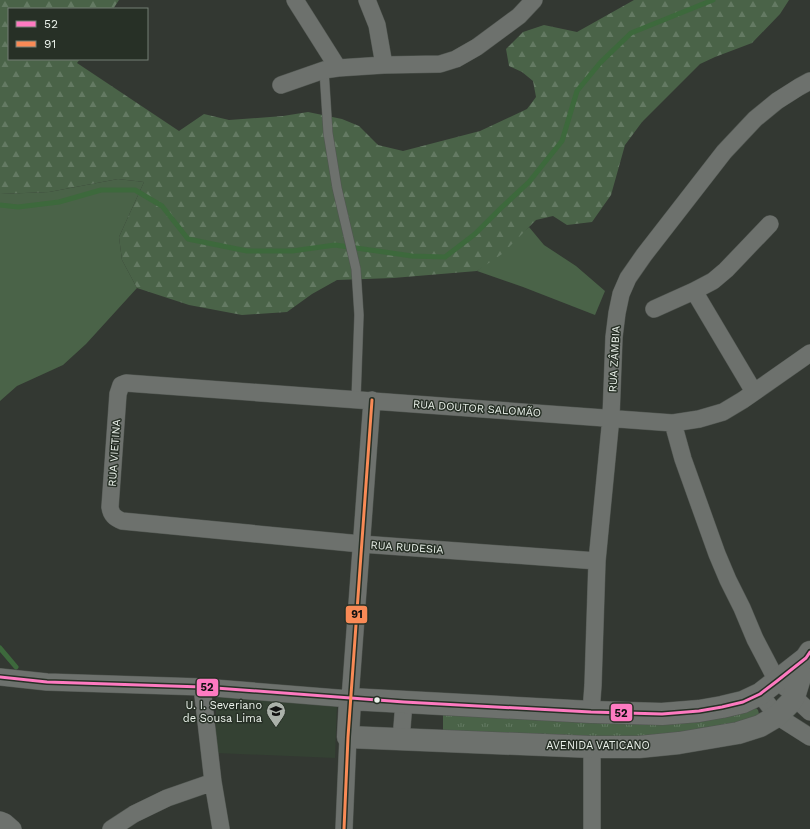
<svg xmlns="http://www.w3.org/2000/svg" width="810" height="829" viewBox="0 0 810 829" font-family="'Work Sans',sans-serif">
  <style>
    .built { fill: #344133 }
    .green { fill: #4a6348 }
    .forest { fill: url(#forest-firs) }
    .park { fill: url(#park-tufts) }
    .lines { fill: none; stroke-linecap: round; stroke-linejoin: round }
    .stream { stroke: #3d693c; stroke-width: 5 }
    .service-casing { stroke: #515651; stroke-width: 10 }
    .minor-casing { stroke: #515651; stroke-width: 18 }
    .tertiary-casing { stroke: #515651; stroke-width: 23 }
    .service { stroke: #6d716d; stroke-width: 9 }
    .minor { stroke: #6d716d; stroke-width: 17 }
    .tertiary { stroke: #6d716d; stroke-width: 22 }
    .bus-1-casing { stroke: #273026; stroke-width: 6 }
    .bus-2-casing { stroke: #273026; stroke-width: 6 }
    .bus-1 { stroke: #fe7ac1; stroke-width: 3 }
    .bus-2 { stroke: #f98a56; stroke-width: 3 }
    .bus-dot { fill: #ebf2eb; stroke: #273026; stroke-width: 1.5 }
    .labels { text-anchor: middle; stroke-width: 3; stroke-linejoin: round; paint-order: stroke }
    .street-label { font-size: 11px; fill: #ebf2eb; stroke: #273026 }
    .poi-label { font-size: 11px; fill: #ebf2eb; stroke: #273026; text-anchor: end }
    .line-badge { stroke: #273026; stroke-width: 1.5 }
    .pale-badge-label { font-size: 11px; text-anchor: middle; font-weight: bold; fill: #111 }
  </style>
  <defs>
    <pattern id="forest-firs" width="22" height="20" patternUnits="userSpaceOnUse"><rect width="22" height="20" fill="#4a6348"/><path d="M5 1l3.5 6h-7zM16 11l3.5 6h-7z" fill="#647a63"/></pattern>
    <pattern id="park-tufts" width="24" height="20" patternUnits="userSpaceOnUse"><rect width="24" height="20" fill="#4a6348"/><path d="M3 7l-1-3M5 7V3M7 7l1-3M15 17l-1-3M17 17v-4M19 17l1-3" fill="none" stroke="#647a63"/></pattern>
  </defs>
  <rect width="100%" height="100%" fill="#333832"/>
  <path class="built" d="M 216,695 L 337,704 L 335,758 L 216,753 Z"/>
  <path class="green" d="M 118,179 L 144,182 L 119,237 L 122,260 L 137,288 L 86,344 L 63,365 L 17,386 L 0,401 L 0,194 L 49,192 Z
    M 529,227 L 544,245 L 576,266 L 605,291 L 595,315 L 523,287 L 477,271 Z"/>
  <path class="forest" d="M 0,0 L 119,0 L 113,9 L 9,9 L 9,59 L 80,59 L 77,63 L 179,131 L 204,114 L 229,120 L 283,116 L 308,112 L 342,119 L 359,126 L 378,145 L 403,151 L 480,131 L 527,109 L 536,97 L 533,81 L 522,72 L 509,66 L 506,49 L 523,32 L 544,25 L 577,32 L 634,0 L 789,0 L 780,14 L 752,43 L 715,57 L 700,64 L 642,122 L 625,145 L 611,195 L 592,222 L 567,225 L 553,216 L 536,220 L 502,254 L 477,271 L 393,278 L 337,280 L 312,294 L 287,312 L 242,315 L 189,305 L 137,288 L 122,260 L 119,237 L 144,182 L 118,179 L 49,192 L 0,194 Z"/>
  <path class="park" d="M 755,707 L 758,710 L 759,714 L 757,718 L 675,737 L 443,735 L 443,713 Z"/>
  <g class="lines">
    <path class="stream" d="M 0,205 L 18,207 L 59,202 L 101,190 L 135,190 L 162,206 L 188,239 L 247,251 L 292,251 L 335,245 L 412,256 L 445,257 L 475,234 L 501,208 L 529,182 L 562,141 L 577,91 L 600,63 L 631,33 L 713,0
      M 0,648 L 16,667"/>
    <defs>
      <path id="service" d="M 324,70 L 328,133 L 337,188 L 356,269 L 359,315 L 356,399"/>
      <path id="minor" d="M 295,0 L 338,68
        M 367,0 L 377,25 L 384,65
        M 281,85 L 324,70 L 338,68 L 384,65 L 440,64 L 456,59 L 477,47 L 519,16 L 534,0
        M 694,291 L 754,392
        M 654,309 L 694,291 L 713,281 L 726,270 L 770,224
        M 673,423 L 683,459 L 717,554 L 728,580 L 742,608 L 755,639 L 777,681 L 790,691 L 794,697 L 810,712
        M 597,561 L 361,544 L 122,521 C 115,518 111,515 110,507 L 118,394 L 121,385 L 126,383 L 673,423 L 699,419 L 723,412 L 743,400 L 810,353
        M 0,677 L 47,682 L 202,687 L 350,699 L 372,400
        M 202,687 L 213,782 L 221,829
        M 760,694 L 777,716 L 810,737
        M 591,712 L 593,685 L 597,561 L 611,417 L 614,337 L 617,313 L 621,294 L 628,278 L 644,255 L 724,152 L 755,119 L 777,101 L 799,87 L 810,81
        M 401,740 L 404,702
        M 0,820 L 5,822 L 13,829
        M 111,829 L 134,814 L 167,798 L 213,782
        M 344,829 L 348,737
        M 592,829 L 592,747"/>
      <path id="tertiary" d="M 806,658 L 794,697 L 790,703 L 777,716 L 760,726 L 738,733 L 679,743 L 639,747 L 592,747 L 348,737 L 350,699 L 591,712 L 662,714 L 699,711 L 722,707 L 743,702 L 760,694 L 806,658 L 810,652"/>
    </defs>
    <use href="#service" class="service-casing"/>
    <use href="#minor" class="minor-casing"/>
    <use href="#tertiary" class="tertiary-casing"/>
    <use href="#service" class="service"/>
    <use href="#minor" class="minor"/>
    <use href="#tertiary" class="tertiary"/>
    <defs>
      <path id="bus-1" d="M 0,677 L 47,682 L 202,687 L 404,702 L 591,712 L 662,714 L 699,711 L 722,707 L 743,702 L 760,694 L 777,681 L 806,658 L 810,652"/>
      <path id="bus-2" d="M 344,829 L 348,737 L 372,400"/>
    </defs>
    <use href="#bus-1" class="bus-1-casing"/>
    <use href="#bus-2" class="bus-2-casing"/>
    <use href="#bus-1" class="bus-1"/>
    <use href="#bus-2" class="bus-2"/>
  </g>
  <defs>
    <symbol id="school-pin" viewBox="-11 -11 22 30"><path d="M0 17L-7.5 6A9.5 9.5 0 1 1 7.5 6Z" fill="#abb1aa" stroke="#273026"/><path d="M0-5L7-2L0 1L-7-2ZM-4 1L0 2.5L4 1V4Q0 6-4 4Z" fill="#111"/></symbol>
  </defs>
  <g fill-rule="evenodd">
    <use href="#school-pin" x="265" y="700" width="22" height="30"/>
  </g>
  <circle class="bus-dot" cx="377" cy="700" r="3.5"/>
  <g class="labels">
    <g class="street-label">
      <text transform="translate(614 359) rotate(-87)" y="4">RUA ZÂMBIA</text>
      <text transform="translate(477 408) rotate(4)" y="4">RUA DOUTOR SALOMÃO</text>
      <text transform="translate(114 453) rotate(-86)" y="4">RUA VIETINA</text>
      <text transform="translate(407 547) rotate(4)" y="4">RUA RUDESIA</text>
      <text x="598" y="749">AVENIDA VATICANO</text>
    </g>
    <g class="poi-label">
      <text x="262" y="709">U. I. Severiano<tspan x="262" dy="13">de Sousa Lima</tspan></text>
    </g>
  </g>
  <g class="line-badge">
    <rect x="345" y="605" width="23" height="19" rx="4" fill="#f98a56"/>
    <rect x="196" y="678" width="23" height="19" rx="4" fill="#fe7ac1"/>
    <rect x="610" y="703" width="23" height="19" rx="4" fill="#fe7ac1"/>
  </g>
  <g class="pale-badge-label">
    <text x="357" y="618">91</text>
    <text x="207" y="691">52</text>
    <text x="621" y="717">52</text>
  </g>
  <rect x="8" y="8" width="140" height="52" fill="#273026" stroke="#757e75"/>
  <rect x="16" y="21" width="20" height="6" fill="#fe7ac1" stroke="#757e75"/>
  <text x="44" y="28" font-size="12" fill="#ebf2eb">52</text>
  <rect x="16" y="41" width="20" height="6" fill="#f98a56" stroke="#757e75"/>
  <text x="44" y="48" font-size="12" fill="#ebf2eb">91</text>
</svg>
